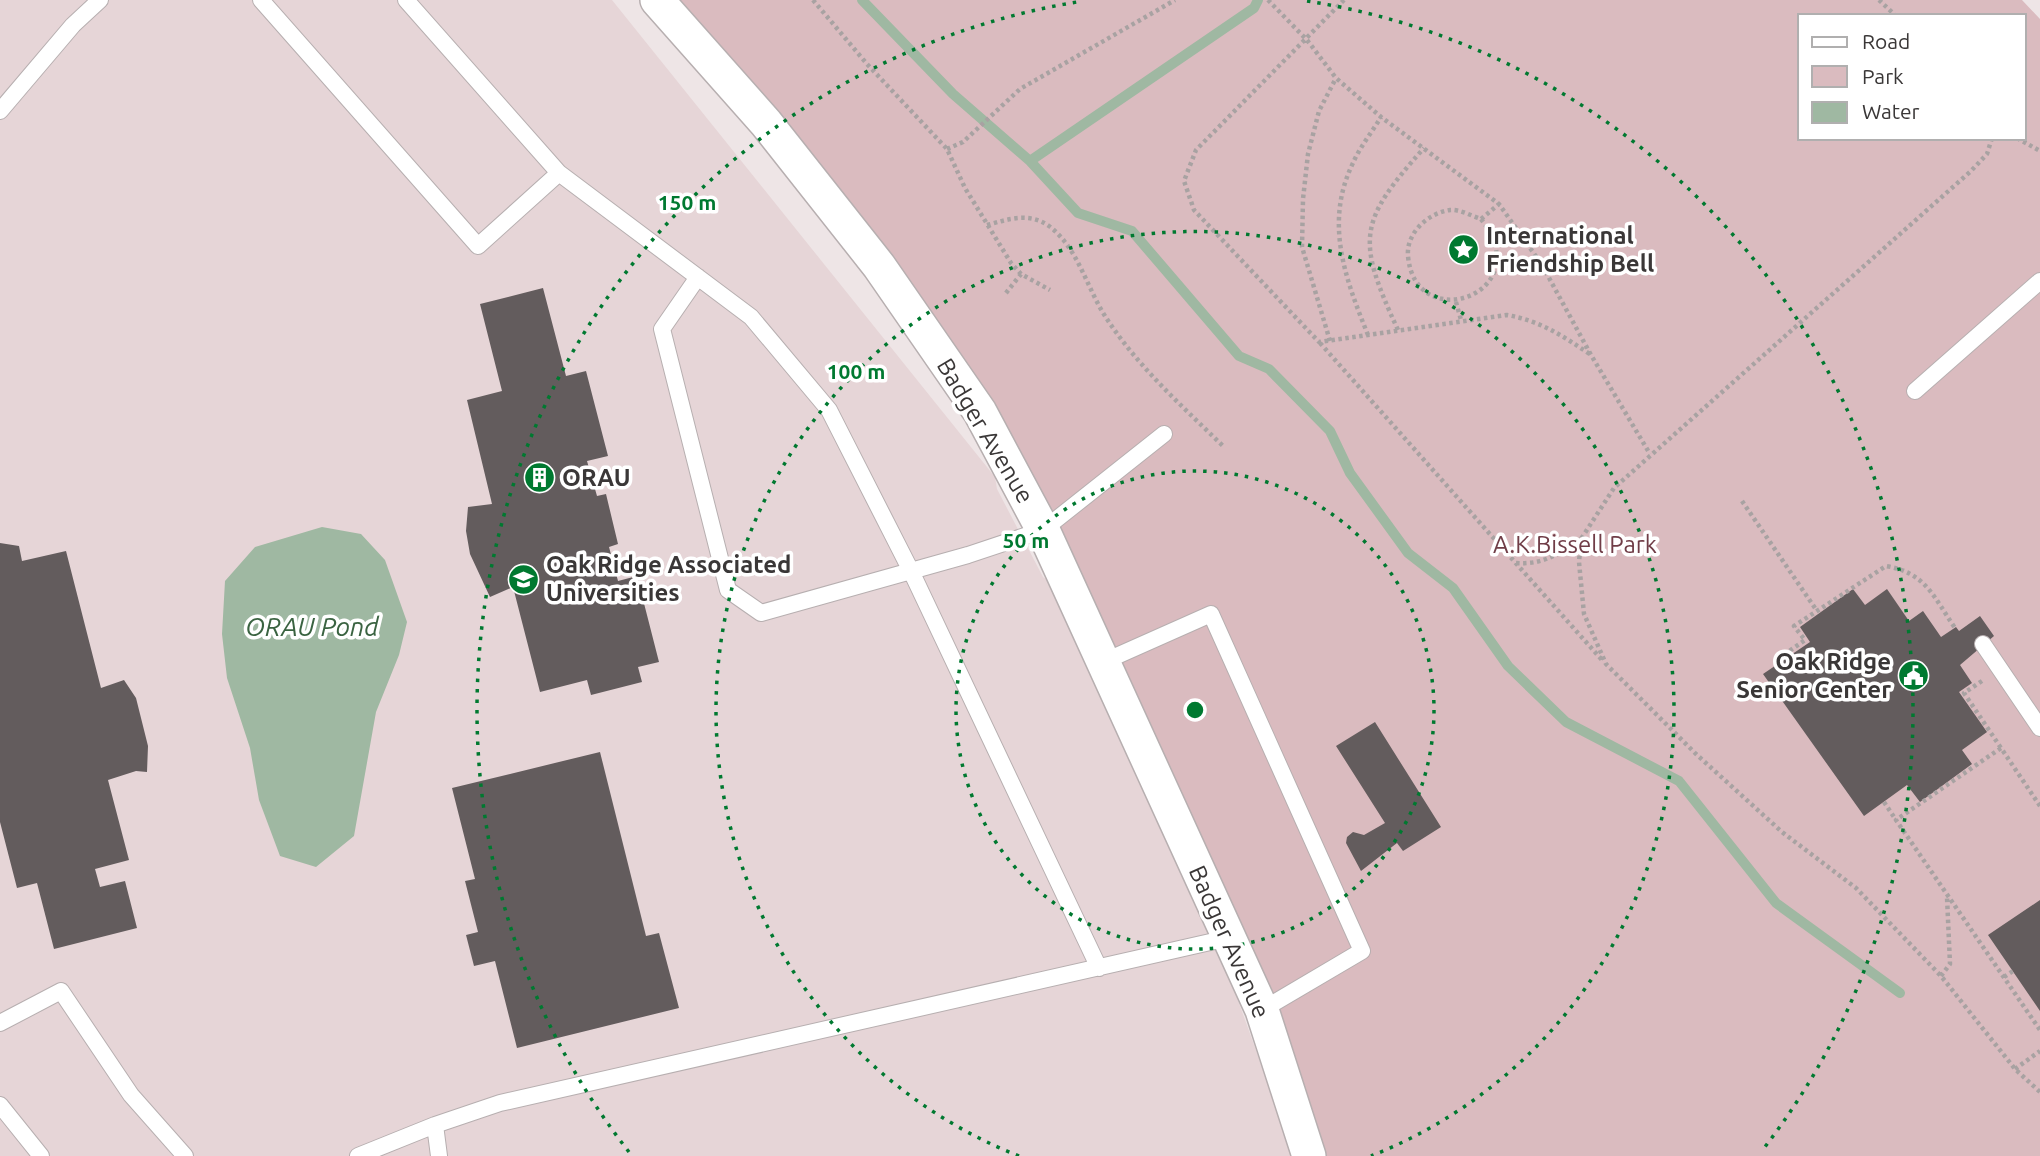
<svg xmlns="http://www.w3.org/2000/svg" width="2040" height="1156" viewBox="0 0 2040 1156" font-family="Ubuntu,sans-serif">
  <style>
    .built { fill: #e6d5d7 }
    .green { fill: #dabbbf; fill-rule: evenodd }
    .water { fill: #9fb8a2 }
    .lines { fill: none; stroke-linecap: round; stroke-linejoin: round }
    .stream { stroke: #9fb8a2; stroke-width: 10 }
    .building { fill: #635c5d }
    .lane-casing { stroke: #b7afb0; stroke-width: 18 }
    .street-casing { stroke: #b7afb0; stroke-width: 36 }
    .path { stroke: #a8a2a2; stroke-width: 4.5; stroke-dasharray: 3.5 3.5; stroke-linecap: butt }
    .lane { stroke: #fff; stroke-width: 16 }
    .street { stroke: #fff; stroke-width: 33 }
    .ring { fill: none; stroke: #007930; stroke-width: 3.5; stroke-dasharray: 3.5 7 }
    .labels { text-anchor: middle; stroke-width: 7; stroke-linejoin: round; paint-order: stroke }
    .poi-label { font-size: 24px; font-weight: bold; fill: #3a3737; stroke: #fff; text-anchor: start }
    .street-label { font-size: 24px; fill: #3a3737; stroke: #fff }
    .park-label { font-size: 24px; fill: #703d47; stroke: #fff }
    .water-label { font-size: 26px; font-style: italic; fill: #3a6341; stroke: #fff }
    .centre { fill: #007930; stroke: #fff; stroke-width: 3.5 }
    .ring-label { font-size: 21px; text-anchor: middle; font-weight: bold; fill: #007930; stroke: #fff; stroke-width: 7; stroke-linejoin: round; paint-order: stroke }
  </style>
  <rect width="100%" height="100%" fill="#eee5e6"/>
  <path class="built" d="M 0,0 L 612,0 L 995,477 L 997,489 L 1043,577 L 1047,580 L 1235,992 L 1294,1156 L 0,1156 Z"/>
  <path class="green" d="M 677,0 L 2022,0 L 2040,19 L 2040,1156 L 1325,1156 L 1015,450 ZM 1800,16 L 2024,16 L 2024,138 L 1800,138 Z"/>
  <path class="water" d="M 322,527 L 361,534 L 385,560 L 407,622 L 399,655 L 376,712 L 354,836 L 316,867 L 280,856 L 259,800 L 250,748 L 227,678 L 222,634 L 225,581 L 255,547 Z"/>
  <g class="lines">
    <path class="stream" d="M 862,0 L 953,94 L 1030,161 L 1078,213 L 1132,231 L 1239,356 L 1269,369 L 1330,431 L 1350,473 L 1408,553 L 1453,588 L 1508,666 L 1566,722 L 1679,781 L 1776,903 L 1900,993
      M 1030,161 L 1254,8 L 1258,0"/>
  </g>
  <path class="building" d="M 543,288 L 566,376 L 586,371 L 608,456 L 587,461 L 597,496 L 606,494 L 618,544 L 609,547 L 618,581 L 637,576 L 659,662 L 638,667 L 642,682 L 591,695 L 587,680 L 540,692 L 513,587 L 490,597 L 470,554 L 466,531 L 468,507 L 492,504 L 467,400 L 502,391 L 480,304 Z
    M 0,543 L 19,546 L 22,561 L 66,551 L 101,688 L 124,680 L 136,698 L 148,746 L 147,772 L 136,771 L 108,780 L 129,860 L 95,869 L 100,887 L 125,881 L 137,928 L 54,949 L 37,883 L 17,888 L 0,822 Z
    M 1853,589 L 1865,605 L 1887,589 L 1909,621 L 1923,611 L 1941,637 L 1956,627 L 1959,631 L 1980,616 L 1994,636 L 1960,665 L 1972,683 L 1959,692 L 1987,732 L 1962,750 L 1972,764 L 1920,802 L 1907,785 L 1864,816 L 1763,674 L 1810,642 L 1800,627 Z
    M 1375,722 L 1441,827 L 1403,851 L 1397,843 L 1361,871 L 1346,843 L 1347,837 L 1353,832 L 1364,835 L 1385,823 L 1336,746 Z
    M 600,752 L 646,936 L 659,933 L 679,1008 L 517,1048 L 495,961 L 474,966 L 466,935 L 478,932 L 465,881 L 475,879 L 452,788 Z
    M 2040,900 L 2040,1011 L 1988,935 Z"/>
  <g class="lines">
    <defs>
      <path id="lane" d="M 261,0 L 478,246 L 559,173
        M 406,0 L 559,173 L 751,317 L 829,410 L 911,571 L 1099,968
        M 0,111 L 73,25 L 100,0
        M 698,277 L 662,329 L 728,590 L 761,613 L 968,555 L 1043,530 L 1164,434
        M 1915,391 L 2040,281
        M 1983,644 L 2040,728
        M 1103,662 L 1211,614 L 1362,951 L 1262,1010
        M 0,1023 L 61,991 L 131,1095 L 185,1156
        M 0,1105 L 41,1156
        M 358,1156 L 435,1125
        M 439,1156 L 435,1125 L 500,1103 L 1228,938"/>
      <path id="street" d="M 657,0 L 766,123 L 879,266 L 980,412 L 1043,530 L 1262,1010 L 1309,1156"/>
    </defs>
    <use href="#lane" class="lane-casing"/>
    <use href="#street" class="street-casing"/>
    <path class="path" d="M 813,0 L 867,64 L 947,149 L 965,188 L 1011,263 L 1021,274 L 1050,290
      M 1268,0 L 1307,40 L 1336,78 L 1381,117 L 1499,204 L 1542,265 L 1591,355 L 1650,454
      M 1344,0 L 1196,150 L 1184,181 L 1194,210 L 1319,342 L 1507,315 C 1541,321 1563,336 1591,355
      M 1879,0 L 1896,16
      M 1992,138 L 1987,154 L 1971,171 L 1614,488 L 1581,539 L 1579,562 L 1584,614 L 1606,664 L 1696,754 L 1782,832 L 1856,888 L 1941,976 L 2015,1069 L 2040,1092
      M 2017,138 L 2040,151
      M 947,149 L 963,142 L 1020,89 L 1175,0
      M 1481,219 C 1540,294 1415,337 1408,256 C 1406,233 1428,213 1450,210 C 1459,209 1472,216 1481,219 L 1499,204
      M 987,225 C 1009,219 1029,212 1049,226 C 1078,248 1086,286 1105,316 C 1137,366 1182,406 1224,447
      M 1006,293 L 1021,274
      M 1456,302 L 1461,320
      M 1398,330 C 1356,239 1358,222 1424,148
      M 1368,335 C 1345,278 1324,222 1353,163 C 1360,147 1372,132 1381,117
      M 1330,341 L 1302,247 L 1303,199 L 1308,154 L 1319,111 L 1336,78
      M 1320,343 L 1602,660
      M 1742,501 L 1817,611
      M 1516,563 C 1543,565 1559,554 1581,539
      M 1784,660 L 1782,656 L 1805,640 L 1794,626 L 1886,566 C 1926,573 1933,596 1955,628
      M 1982,681 L 1964,693 L 2001,748
      M 1884,802 L 1896,820
      M 2040,806 L 2001,748 L 1896,820 L 2040,1030
      M 1941,976 L 1950,964 L 1947,897
      M 2004,977 L 2013,971
      M 2015,1069 L 2040,1051"/>
    <use href="#lane" class="lane"/>
    <use href="#street" class="street"/>
  </g>
  <g class="ring">
    <circle cx="1195" cy="710" r="239"/>
    <path d="M1019 1156A479 479 0 1 1 1371 1156"/>
    <path d="M629 1152A718 718 0 0 1 1083 1M1307 1A718 718 0 0 1 1761 1152"/>
  </g>
  <defs>
    <symbol id="sight-disc" viewBox="-11 -11 22 22"><circle r="9.5" fill="#007930" stroke="#fff"/><path d="M0-6L1.8-2.2L6-1.7L2.9 1.2L3.7 5.4L0 3.3L-3.7 5.4L-2.9 1.2L-6-1.7L-1.8-2.2Z" fill="#fff"/></symbol>
    <symbol id="building-disc" viewBox="-11 -11 22 22"><circle r="9.5" fill="#007930" stroke="#fff"/><path d="M-4-6H4V6H1V3H-1V6H-4ZM-2.5-4.3h1.7v1.8h-1.7ZM.8-4.3h1.7v1.8H.8ZM-2.5-1h1.7V.8h-1.7ZM.8-1h1.7V.8H.8Z" fill="#fff"/></symbol>
    <symbol id="university-disc" viewBox="-11 -11 22 22"><circle r="9.5" fill="#007930" stroke="#fff"/><path d="M0-5L7-2L0 1L-7-2ZM-4 1L0 2.5L4 1V4Q0 6-4 4Z" fill="#fff"/></symbol>
    <symbol id="civic-disc" viewBox="-11 -11 22 22"><circle r="9.5" fill="#007930" stroke="#fff"/><path d="M-.6-6.5H3V-4.5H.6V-3L4-1V1h2V6H-6V1h2V-1L-.6-3ZM-1.2 2.5V6h2.4V2.5Z" fill="#fff"/></symbol>
  </defs>
  <g fill-rule="evenodd">
    <use href="#sight-disc" x="1446" y="232" width="35" height="35"/>
    <use href="#building-disc" x="522" y="460" width="35" height="35"/>
    <use href="#university-disc" x="506" y="562" width="35" height="35"/>
    <use href="#civic-disc" x="1896" y="658" width="35" height="35"/>
  </g>
  <g class="labels">
    <g class="poi-label">
      <text x="1486" y="244">International<tspan x="1486" dy="28">Friendship Bell</tspan></text>
      <text x="562" y="486">ORAU</text>
      <text x="546" y="573">Oak Ridge Associated<tspan x="546" dy="28">Universities</tspan></text>
      <text x="1891" y="670" text-anchor="end">Oak Ridge<tspan x="1891" dy="28">Senior Center</tspan></text>
    </g>
    <g class="street-label">
      <text transform="translate(985 431) rotate(59)" y="8">Badger Avenue</text>
      <text transform="translate(1229 942) rotate(66)" y="8">Badger Avenue</text>
    </g>
    <g class="park-label">
      <text x="1575" y="553">A.K.Bissell Park</text>
    </g>
    <g class="water-label">
      <text x="312" y="636">ORAU Pond</text>
    </g>
  </g>
  <circle cx="1195" cy="710" r="10" class="centre"/>
  <g class="ring-label">
    <text x="687" y="210">150 m</text>
    <text x="856" y="379">100 m</text>
    <text x="1026" y="548">50 m</text>
  </g>
  <rect x="1798" y="14" width="228" height="126" fill="#ffffff" stroke="#b0afaf" stroke-width="2"/>
  <rect x="1812" y="37" width="35" height="10" fill="#ffffff" stroke="#b0afaf" stroke-width="2"/>
  <text x="1862" y="49" font-size="21" fill="#3a3737">Road</text>
  <rect x="1812" y="66" width="35" height="21" fill="#dabbbf" stroke="#b0afaf" stroke-width="2"/>
  <text x="1862" y="84" font-size="21" fill="#3a3737">Park</text>
  <rect x="1812" y="102" width="35" height="21" fill="#9fb8a2" stroke="#b0afaf" stroke-width="2"/>
  <text x="1862" y="119" font-size="21" fill="#3a3737">Water</text>
</svg>
